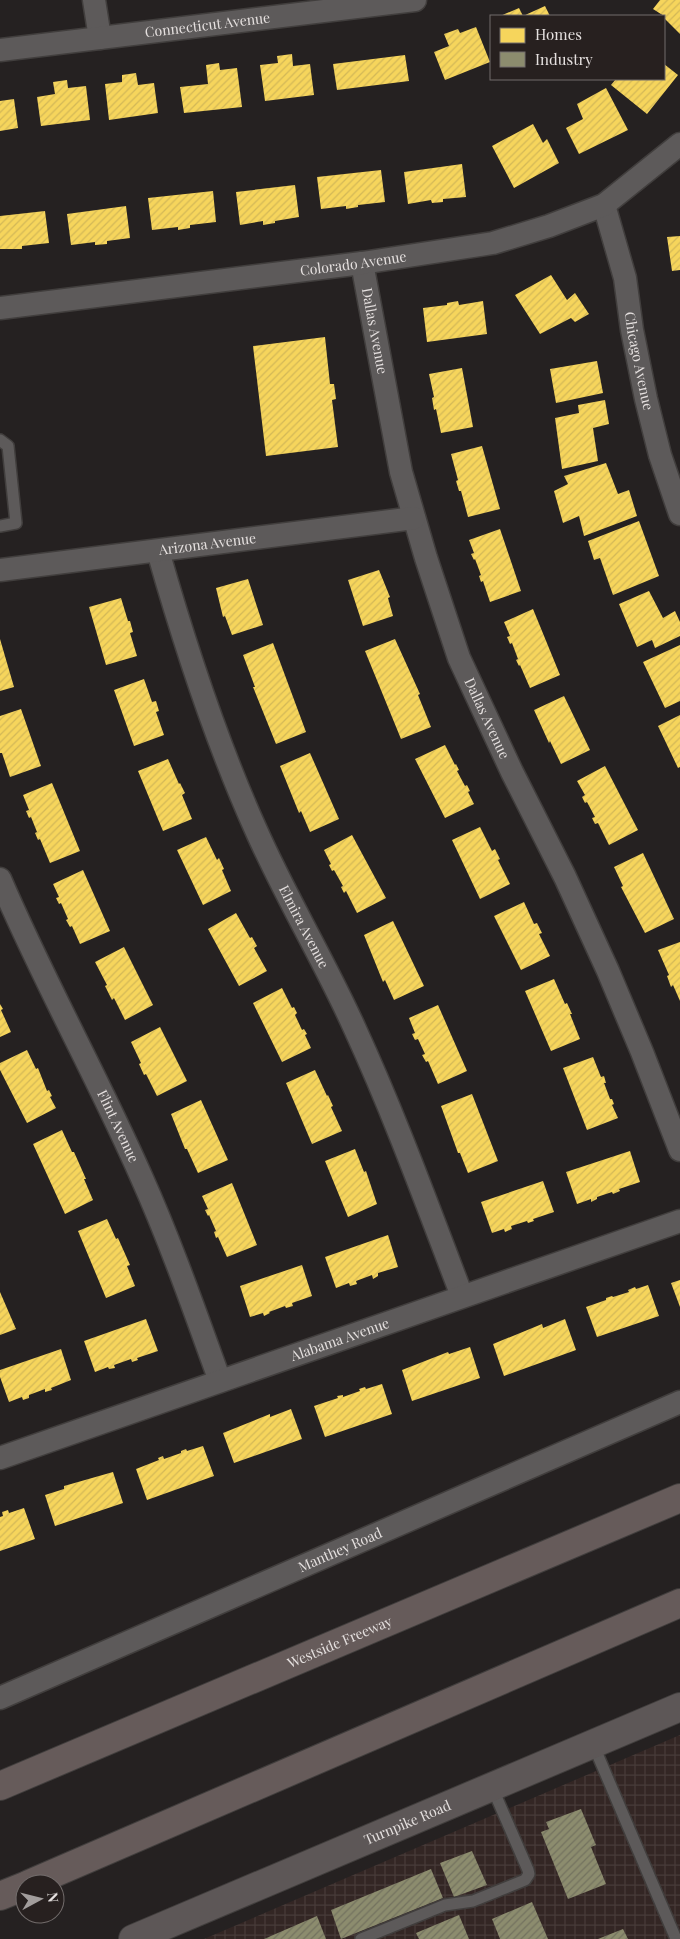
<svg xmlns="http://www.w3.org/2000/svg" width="680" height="1939" viewBox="0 0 680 1939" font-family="'Playfair Display',serif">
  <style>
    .industrial { fill: url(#industrial-grid) }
    .homes { fill: url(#homes-hatch) }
    .industry { fill: url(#industry-hatch) }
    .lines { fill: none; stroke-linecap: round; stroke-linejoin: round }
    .lane-casing { stroke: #413e3d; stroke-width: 14 }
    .street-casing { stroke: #413e3d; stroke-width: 25 }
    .secondary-casing { stroke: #413e3d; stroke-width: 30 }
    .highway-casing { stroke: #413e3d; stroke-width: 30 }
    .lane { stroke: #5d5a5a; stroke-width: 11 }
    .street { stroke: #5d5a5a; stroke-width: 22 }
    .secondary { stroke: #5d5757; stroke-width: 28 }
    .highway { stroke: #665b5a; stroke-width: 28 }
    .labels { text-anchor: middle; stroke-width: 5; stroke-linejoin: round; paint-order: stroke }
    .street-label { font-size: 14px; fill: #e5e0df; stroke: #27201f }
  </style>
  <defs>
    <pattern id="industrial-grid" width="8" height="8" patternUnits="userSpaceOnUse" patternTransform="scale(1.25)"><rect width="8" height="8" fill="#332624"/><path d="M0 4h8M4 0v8" fill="none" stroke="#473b39"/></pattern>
    <pattern id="homes-hatch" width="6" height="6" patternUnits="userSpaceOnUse" patternTransform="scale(1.25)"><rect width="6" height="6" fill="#f6d55c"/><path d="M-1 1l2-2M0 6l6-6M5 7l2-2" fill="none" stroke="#d3b857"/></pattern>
    <pattern id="industry-hatch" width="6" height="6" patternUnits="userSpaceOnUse" patternTransform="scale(1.25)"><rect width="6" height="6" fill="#8c8c6e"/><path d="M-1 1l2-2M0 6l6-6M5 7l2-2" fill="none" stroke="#73725f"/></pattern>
  </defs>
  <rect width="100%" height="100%" fill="#252121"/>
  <path class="industrial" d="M 680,1735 L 680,1939 L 204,1939 Z"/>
  <path class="homes" d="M 660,0 L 680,0 L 680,34 L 664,18 L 664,16 L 653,9 Z
    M 545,6 L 550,16 L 500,16 L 519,8 L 523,16 Z
    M 476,27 L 490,62 L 445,80 L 434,52 L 449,46 L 444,34 L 458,29 L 460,33 Z
    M 292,54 L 293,66 L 310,64 L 314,95 L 265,101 L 260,65 L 278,63 L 277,56 Z
    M 405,55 L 409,81 L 337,90 L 333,64 Z
    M 219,63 L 220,70 L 237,68 L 242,107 L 184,113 L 180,87 L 208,84 L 206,65 Z
    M 664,64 L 678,75 L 647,114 L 611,85 L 616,79 L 664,79 Z
    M 136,73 L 138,85 L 154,83 L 158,113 L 109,120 L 105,84 L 122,82 L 122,75 Z
    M 67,80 L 68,88 L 86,86 L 90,120 L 41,126 L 37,97 L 55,94 L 53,82 Z
    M 606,88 L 628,130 L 579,154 L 566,128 L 583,119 L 577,104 Z
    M 14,99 L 18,128 L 0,131 L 0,101 Z
    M 533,124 L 543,143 L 547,139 L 559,163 L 514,188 L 492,146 Z
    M 462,164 L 466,197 L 443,199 L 443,202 L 432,203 L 431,200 L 408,204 L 404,172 Z
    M 381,170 L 385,202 L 358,205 L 358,207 L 346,209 L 346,206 L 321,209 L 317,177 Z
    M 295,185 L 299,217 L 275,221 L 275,223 L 263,225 L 263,221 L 240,225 L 236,192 Z
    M 213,191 L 216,222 L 190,225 L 190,228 L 178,230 L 178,227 L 152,230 L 148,198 Z
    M 126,206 L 130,238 L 107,241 L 107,244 L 95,245 L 95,242 L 71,245 L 67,214 Z
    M 45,211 L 49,243 L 22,246 L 22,249 L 0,249 L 0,216 Z
    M 680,236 L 680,270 L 672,271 L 667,237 Z
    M 551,275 L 567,300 L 575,293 L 589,314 L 575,322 L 571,318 L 540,334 L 515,295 Z
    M 458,301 L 459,305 L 483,301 L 487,334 L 427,342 L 423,308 L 447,305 L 447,303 Z
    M 325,337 L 330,384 L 334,384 L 336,399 L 332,400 L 338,447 L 266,456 L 253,346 Z
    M 597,361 L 603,393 L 556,403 L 550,369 Z
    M 462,368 L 473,427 L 441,433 L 436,409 L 434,410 L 432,398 L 434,397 L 429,374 Z
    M 605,400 L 609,424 L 593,428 L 598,461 L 562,469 L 555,418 L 579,413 L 578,405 Z
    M 482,446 L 500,509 L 468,517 L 461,491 L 459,491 L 456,481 L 458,480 L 451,454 Z
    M 606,463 L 618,494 L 629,490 L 637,516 L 584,536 L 579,516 L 563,523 L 554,491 L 568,484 L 564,476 Z
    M 639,521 L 659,576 L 613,595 L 600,558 L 594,560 L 588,541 Z
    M 500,529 L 521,591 L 490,602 L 483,581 L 481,582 L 479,576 L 481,575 L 475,559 L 474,560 L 471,554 L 474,553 L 469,540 Z
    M 379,570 L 390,597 L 388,598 L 393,616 L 363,626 L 348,580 Z
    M 248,579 L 263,625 L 232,635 L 225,616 L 223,617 L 216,588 Z
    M 649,591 L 663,618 L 675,611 L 680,622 L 680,636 L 655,648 L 652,640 L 637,647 L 619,604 Z
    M 121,598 L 128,621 L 130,621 L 133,632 L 130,633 L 137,656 L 106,665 L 89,607 Z
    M 533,609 L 560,675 L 530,688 L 520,665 L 519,666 L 516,660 L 518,659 L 512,643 L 510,644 L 507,637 L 510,636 L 504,622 Z
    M 0,639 L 14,687 L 0,691 Z
    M 395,639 L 420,694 L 418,695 L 431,727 L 401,739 L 365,651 Z
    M 273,643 L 306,732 L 276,744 L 253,687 L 255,687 L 243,655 Z
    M 680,645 L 680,701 L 665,708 L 643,662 Z
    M 144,679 L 152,702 L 156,701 L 159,711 L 156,712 L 164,735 L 134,746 L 114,690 Z
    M 564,696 L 590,750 L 561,764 L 550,741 L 549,743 L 534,710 Z
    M 21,709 L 41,766 L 10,777 L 2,753 L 0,753 L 0,716 Z
    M 680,715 L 680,767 L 678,768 L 658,726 Z
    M 445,745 L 455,765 L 456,764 L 459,770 L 457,771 L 465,786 L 467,785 L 470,791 L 468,792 L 474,804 L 445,818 L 415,759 Z
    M 310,753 L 339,819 L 310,832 L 301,811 L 299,813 L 280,766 Z
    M 168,759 L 179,784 L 180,783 L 185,793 L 182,795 L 192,819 L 163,831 L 138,771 Z
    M 605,766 L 638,830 L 609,845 L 598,823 L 595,824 L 592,818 L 595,817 L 587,802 L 585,803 L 582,797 L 585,795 L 577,781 Z
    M 52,783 L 80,851 L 50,863 L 40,839 L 38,840 L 35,833 L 37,832 L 31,817 L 29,818 L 26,811 L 29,810 L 23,795 Z
    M 480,827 L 492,851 L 495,849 L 500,859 L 498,860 L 510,884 L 480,899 L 452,840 Z
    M 352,835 L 386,898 L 357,913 L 346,891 L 344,893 L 341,887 L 343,886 L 334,870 L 332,871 L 329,865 L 331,864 L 324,850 Z
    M 206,837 L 217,860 L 219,858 L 224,869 L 222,870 L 231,891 L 203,905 L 177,850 Z
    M 643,853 L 674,919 L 645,933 L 621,887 L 623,886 L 614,867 Z
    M 83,870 L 110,931 L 80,944 L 72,926 L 70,927 L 66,920 L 68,919 L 61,903 L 59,904 L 56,898 L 59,897 L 53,884 Z
    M 524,902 L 534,924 L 537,923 L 542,933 L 539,934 L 550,956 L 521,970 L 494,916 Z
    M 236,913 L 250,938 L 252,937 L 257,946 L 254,948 L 267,971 L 239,986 L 208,929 Z
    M 393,921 L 424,986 L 394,1000 L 385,980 L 383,982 L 364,935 Z
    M 680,942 L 680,1001 L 673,985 L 671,987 L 667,976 L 669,975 L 658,950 Z
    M 124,947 L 153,1005 L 125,1020 L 114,998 L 112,1000 L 105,986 L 107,985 L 95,962 Z
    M 554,979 L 565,1004 L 567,1003 L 572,1014 L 570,1014 L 580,1039 L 551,1051 L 525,991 Z
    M 282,988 L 292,1008 L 294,1007 L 297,1013 L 295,1015 L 302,1030 L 304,1029 L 307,1034 L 305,1035 L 311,1048 L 282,1062 L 253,1003 Z
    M 0,1004 L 3,1009 L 1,1010 L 11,1032 L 0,1037 Z
    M 438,1005 L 467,1071 L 438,1084 L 428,1061 L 426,1062 L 422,1055 L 425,1054 L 418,1039 L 415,1040 L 412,1034 L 415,1033 L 409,1018 Z
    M 160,1027 L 187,1081 L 157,1096 L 146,1074 L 144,1075 L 139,1064 L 141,1063 L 131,1042 Z
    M 27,1050 L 36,1069 L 38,1068 L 47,1091 L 49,1090 L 52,1096 L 50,1097 L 56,1108 L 27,1123 L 0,1070 L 0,1063 Z
    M 593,1057 L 601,1077 L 604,1076 L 606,1083 L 604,1083 L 610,1099 L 612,1099 L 614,1104 L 612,1105 L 618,1118 L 587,1130 L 563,1068 Z
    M 315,1070 L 327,1096 L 328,1095 L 333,1106 L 331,1107 L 342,1131 L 312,1144 L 286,1083 Z
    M 472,1094 L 498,1161 L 468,1173 L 460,1153 L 458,1153 L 441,1106 Z
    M 201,1100 L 228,1160 L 198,1173 L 187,1149 L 185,1149 L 171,1114 Z
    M 62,1130 L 72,1152 L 74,1152 L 86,1179 L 84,1179 L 93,1200 L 65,1214 L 33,1144 Z
    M 355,1149 L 364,1172 L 366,1171 L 377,1204 L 348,1217 L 325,1161 Z
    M 630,1151 L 640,1182 L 619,1189 L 620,1191 L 613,1194 L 612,1192 L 597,1197 L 597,1199 L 591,1202 L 591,1199 L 577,1204 L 566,1172 Z
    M 543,1181 L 554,1212 L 533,1219 L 534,1221 L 528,1223 L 527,1221 L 511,1226 L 512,1229 L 505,1232 L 504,1229 L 492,1233 L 481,1202 Z
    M 232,1183 L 257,1245 L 227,1257 L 218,1237 L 216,1238 L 214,1232 L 216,1231 L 209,1215 L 208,1216 L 205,1210 L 208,1209 L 202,1196 Z
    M 107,1219 L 116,1239 L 118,1238 L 130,1265 L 127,1266 L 135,1286 L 106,1298 L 78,1231 Z
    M 388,1235 L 398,1267 L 378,1273 L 378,1276 L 373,1279 L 372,1275 L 356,1281 L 357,1284 L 350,1286 L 349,1283 L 336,1288 L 325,1257 Z
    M 302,1265 L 312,1296 L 292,1303 L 293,1306 L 286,1308 L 285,1306 L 269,1312 L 270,1313 L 264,1316 L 263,1313 L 250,1317 L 240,1286 Z
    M 680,1280 L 680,1307 L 671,1283 Z
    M 648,1285 L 659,1316 L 597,1337 L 586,1307 L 606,1300 L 606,1298 L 612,1296 L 613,1297 L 629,1292 L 628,1290 L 635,1287 L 636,1289 Z
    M 0,1292 L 16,1329 L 0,1335 Z
    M 146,1319 L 158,1351 L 137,1358 L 138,1360 L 132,1362 L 131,1359 L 114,1365 L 115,1368 L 109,1369 L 108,1367 L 95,1372 L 84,1341 Z
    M 565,1319 L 576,1350 L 504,1376 L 493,1344 L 542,1324 L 543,1328 Z
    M 470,1347 L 480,1378 L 412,1401 L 402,1370 L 448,1352 L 449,1354 Z
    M 61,1349 L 71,1380 L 51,1388 L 52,1390 L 45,1392 L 45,1389 L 29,1395 L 29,1398 L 23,1400 L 22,1397 L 9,1402 L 0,1377 L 0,1370 Z
    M 382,1384 L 392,1414 L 325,1437 L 314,1406 L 338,1398 L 337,1396 L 343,1395 L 343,1397 L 360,1391 L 359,1389 L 365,1387 L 366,1389 Z
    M 291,1409 L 302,1439 L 234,1463 L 223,1433 L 270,1414 L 270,1417 Z
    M 203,1446 L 214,1476 L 147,1500 L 136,1469 L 159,1460 L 158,1458 L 163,1456 L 164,1459 L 181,1453 L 181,1451 L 186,1449 L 187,1451 Z
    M 113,1472 L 123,1503 L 55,1526 L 45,1495 L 64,1489 L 64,1486 Z
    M 24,1508 L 35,1539 L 0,1551 L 0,1517 L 3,1516 L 2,1512 L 8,1510 L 9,1513 Z"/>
  <path class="industry" d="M 581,1809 L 596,1845 L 591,1847 L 606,1884 L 568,1899 L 541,1832 L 549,1829 L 546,1822 Z
    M 472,1851 L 487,1885 L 454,1897 L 440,1863 Z
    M 431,1869 L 443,1898 L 341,1939 L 331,1910 Z
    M 532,1902 L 548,1939 L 500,1939 L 492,1919 Z
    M 459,1915 L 469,1939 L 419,1939 L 416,1933 Z
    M 317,1916 L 326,1939 L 264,1939 Z
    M 623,1929 L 628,1939 L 598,1939 Z"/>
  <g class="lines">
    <defs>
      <path id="lane" d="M 0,440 L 8,446 L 16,523 L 0,526
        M 593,1744 L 676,1939
        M 361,1939 L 445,1905 L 473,1901 L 525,1880 L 529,1874 L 528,1870 L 492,1787"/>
      <g id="street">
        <path d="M 94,0 L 100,38"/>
        <path id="s1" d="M 0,50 L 415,0"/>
        <path id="s2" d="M 604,205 L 625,278 L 632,330 L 646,399 L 660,455 L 680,514"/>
        <path id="s3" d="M 362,263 L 401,472 L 426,558 L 459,658 L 512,772 L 565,877 L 608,971 L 642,1052 L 680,1150"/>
        <path id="s4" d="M 0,308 L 362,263 L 493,243 L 549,226 L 604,205 L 680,144"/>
        <path id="s5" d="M 158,551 C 185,646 215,739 256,830 C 286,898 325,962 355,1029 C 395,1116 428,1207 462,1296"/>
        <path id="s6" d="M 0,570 L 414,518"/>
        <path id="s7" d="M 0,879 C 43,980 97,1076 141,1176 C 171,1243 195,1312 220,1381"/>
        <path id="s8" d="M 0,1458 L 680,1221"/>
        <path id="s9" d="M 0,1698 L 680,1402"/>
      </g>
      <g id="secondary">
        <path id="s10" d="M 133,1939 L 680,1707"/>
      </g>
      <g id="highway">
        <path id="s11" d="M 0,1786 L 680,1498"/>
        <path d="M 29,1884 L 680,1603"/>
        <path d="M 0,1896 L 25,1886"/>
      </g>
    </defs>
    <use href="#lane" class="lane-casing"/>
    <use href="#street" class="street-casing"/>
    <use href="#secondary" class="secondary-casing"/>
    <use href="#highway" class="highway-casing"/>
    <use href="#lane" class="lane"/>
    <use href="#street" class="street"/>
    <use href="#secondary" class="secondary"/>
    <use href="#highway" class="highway"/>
  </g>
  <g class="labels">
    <g class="street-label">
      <text dy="5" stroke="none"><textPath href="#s1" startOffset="209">Connecticut Avenue</textPath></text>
      <text dy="5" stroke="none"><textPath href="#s4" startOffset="356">Colorado Avenue</textPath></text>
      <text dy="5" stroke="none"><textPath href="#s3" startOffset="69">Dallas Avenue</textPath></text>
      <text dy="5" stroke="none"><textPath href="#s2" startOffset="160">Chicago Avenue</textPath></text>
      <text dy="5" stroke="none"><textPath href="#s6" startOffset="209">Arizona Avenue</textPath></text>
      <text dy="5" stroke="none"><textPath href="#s3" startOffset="474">Dallas Avenue</textPath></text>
      <text dy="5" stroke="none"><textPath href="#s5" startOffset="404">Elmira Avenue</textPath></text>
      <text dy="5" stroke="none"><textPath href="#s7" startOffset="274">Flint Avenue</textPath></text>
      <text dy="5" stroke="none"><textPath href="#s8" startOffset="360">Alabama Avenue</textPath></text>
      <text dy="5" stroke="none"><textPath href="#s9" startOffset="371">Manthey Road</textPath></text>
      <text dy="5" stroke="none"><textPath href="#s11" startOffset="369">Westside Freeway</textPath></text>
      <text dy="5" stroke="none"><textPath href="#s10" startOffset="298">Turnpike Road</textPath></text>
    </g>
  </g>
  <rect x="490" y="15" width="175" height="65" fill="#27201f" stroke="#736d6c"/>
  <rect x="500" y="28" width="25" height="15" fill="#f6d55c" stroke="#736d6c"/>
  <text x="535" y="40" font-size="15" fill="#e5e0df">Homes</text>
  <rect x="500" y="52" width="25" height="15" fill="#8c8c6e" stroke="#736d6c"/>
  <text x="535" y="65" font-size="15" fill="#e5e0df">Industry</text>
  <g transform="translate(40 1899) rotate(83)"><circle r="24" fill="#27201f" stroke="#736d6c"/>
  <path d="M0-4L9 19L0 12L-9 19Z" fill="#a29d9c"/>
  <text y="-8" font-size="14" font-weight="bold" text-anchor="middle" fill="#e5e0df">N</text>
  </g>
</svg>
